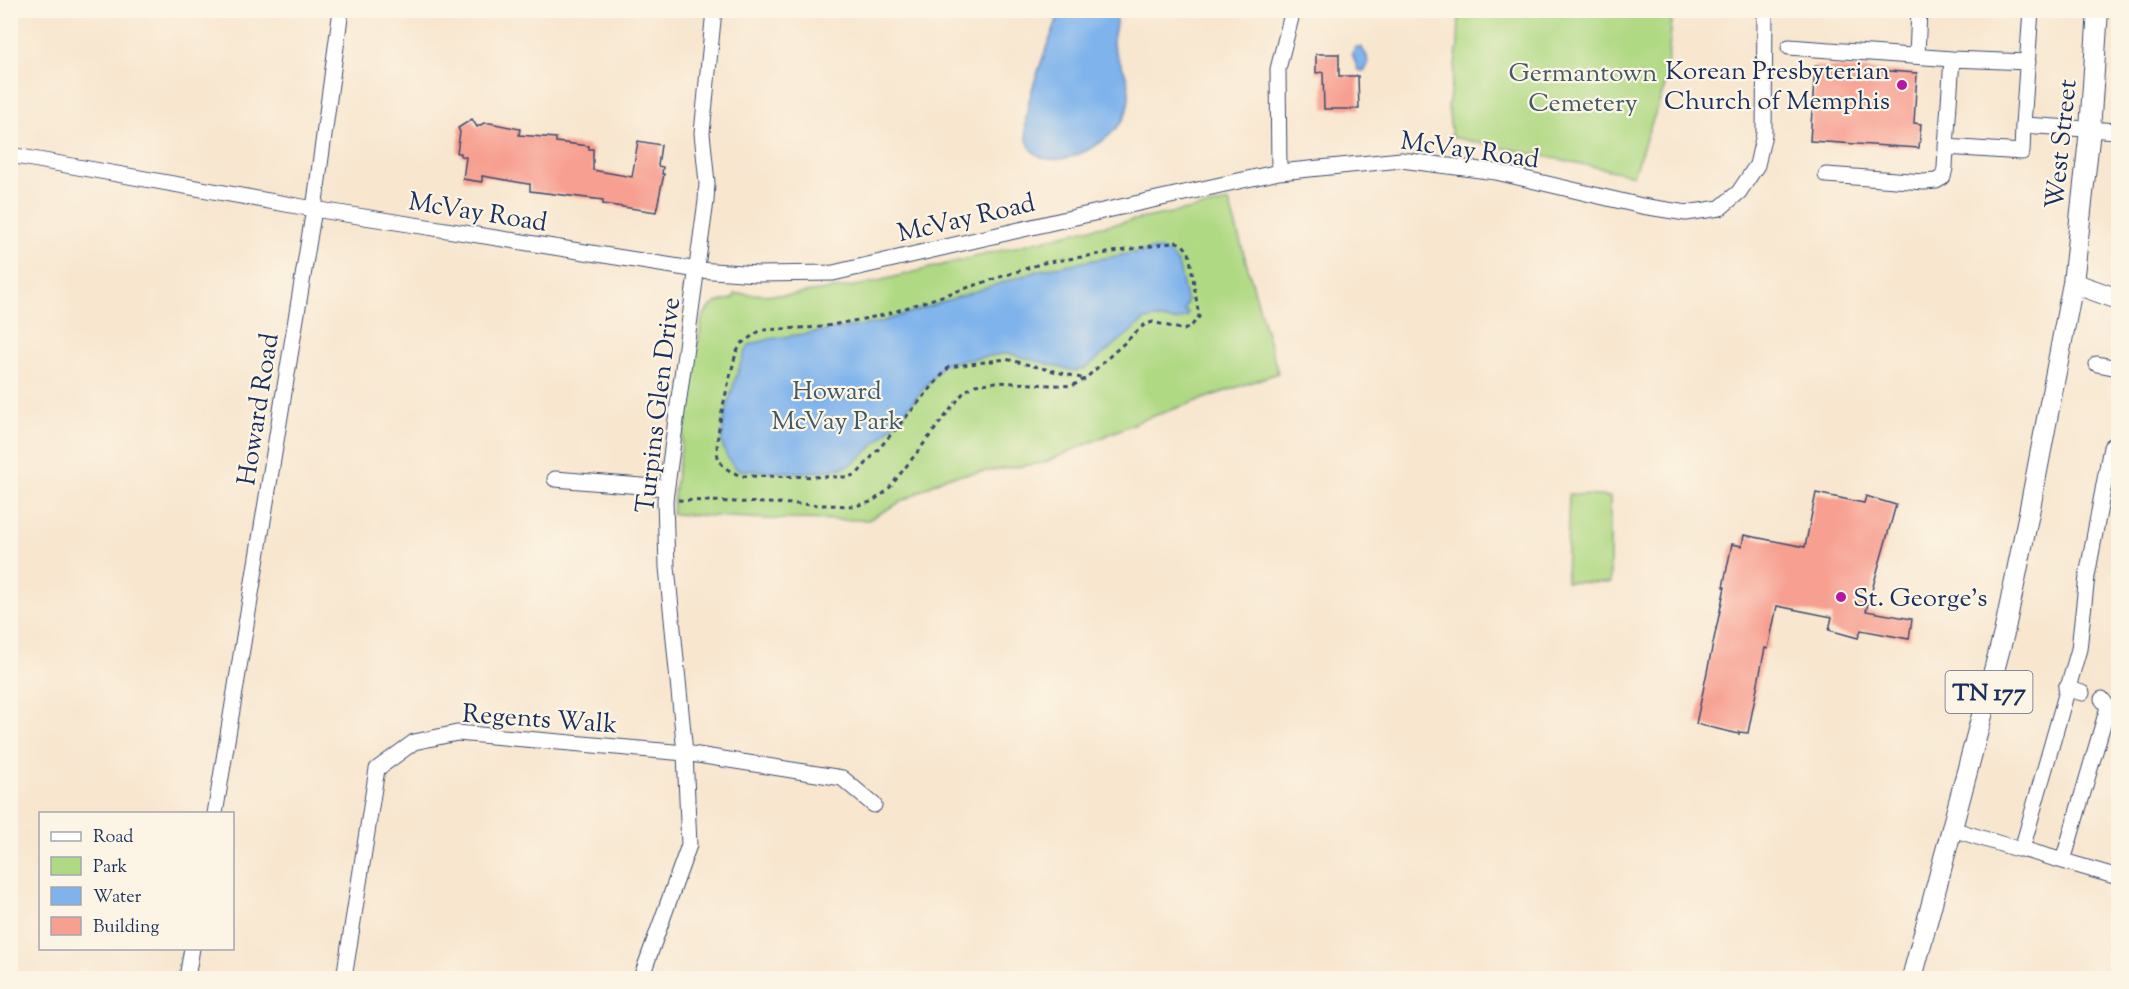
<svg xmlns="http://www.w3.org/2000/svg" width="2129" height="989" viewBox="0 0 2129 989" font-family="'Sorts Mill Goudy',serif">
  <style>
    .green { fill: #b0d984; stroke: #668471; stroke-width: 1.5 }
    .water { fill: #7eb3ec; stroke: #4c71a5; stroke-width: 1.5 }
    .building { fill: #f79f90 }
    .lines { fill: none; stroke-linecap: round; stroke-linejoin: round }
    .minor-casing { stroke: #3c4a6f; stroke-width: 17 }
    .major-casing { stroke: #3c4a6f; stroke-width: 22 }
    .path { stroke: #3c4a6f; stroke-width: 3; stroke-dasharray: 4.5 4.5; stroke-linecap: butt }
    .minor { stroke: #fff; stroke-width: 15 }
    .major { stroke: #fff; stroke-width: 20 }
    .poi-dot { fill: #b5179e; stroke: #fcf5e5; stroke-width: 2 }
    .labels { text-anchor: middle; stroke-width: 4.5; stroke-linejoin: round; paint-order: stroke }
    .shield { fill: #fcf5e5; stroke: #5e6a86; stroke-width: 1.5 }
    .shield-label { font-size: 24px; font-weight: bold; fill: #1b2f5e }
    .poi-label { font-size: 26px; fill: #1b2f5e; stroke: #fcf5e5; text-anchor: end }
    .park-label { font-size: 26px; fill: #405a68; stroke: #fcf5e5 }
    .street-label { font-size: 26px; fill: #1b2f5e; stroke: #fcf5e5 }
  </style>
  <rect width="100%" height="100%" fill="#fcf5e5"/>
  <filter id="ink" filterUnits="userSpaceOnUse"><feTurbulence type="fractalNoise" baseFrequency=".0167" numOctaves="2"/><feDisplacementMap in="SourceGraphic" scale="12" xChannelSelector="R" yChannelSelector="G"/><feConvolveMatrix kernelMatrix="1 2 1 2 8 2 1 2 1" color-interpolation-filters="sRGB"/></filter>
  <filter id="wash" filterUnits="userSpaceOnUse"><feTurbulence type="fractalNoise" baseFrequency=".008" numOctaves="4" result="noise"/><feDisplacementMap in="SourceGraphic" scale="24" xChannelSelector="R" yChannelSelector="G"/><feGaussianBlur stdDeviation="1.35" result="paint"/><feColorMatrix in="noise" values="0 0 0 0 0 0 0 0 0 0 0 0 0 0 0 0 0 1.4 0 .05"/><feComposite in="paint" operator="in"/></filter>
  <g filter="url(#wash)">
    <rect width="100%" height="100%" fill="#f8e6cf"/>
    <path class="green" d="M 1459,11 L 1673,11 L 1665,86 L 1633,175 L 1452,137 L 1448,107 L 1458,46 Z
      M 1229,202 L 1278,373 L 1142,420 L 1043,463 L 946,477 L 868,520 L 770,519 L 672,514 L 675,486 L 702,318 C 710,304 717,301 733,299 L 735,294 L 790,295 L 862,285 L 1087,229 Z
      M 1569,494 L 1610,497 L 1610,583 L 1566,582 Z"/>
    <path class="water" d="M 1060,11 L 1122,11 L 1116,19 C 1117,28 1112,36 1113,45 C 1115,53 1119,59 1122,66 C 1129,80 1131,95 1127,110 C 1119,144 1032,189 1026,133 C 1022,101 1050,43 1060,11 Z
      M 1356,47 L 1361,47 L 1367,56 L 1368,65 L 1364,71 L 1358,70 L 1352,53 Z
      M 1155,249 L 1163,250 L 1171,255 L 1178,263 L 1187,303 L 1184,311 L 1188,312 L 1187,317 L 1175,321 L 1154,318 L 1145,320 L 1086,368 L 1074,371 L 1011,354 L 1003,354 L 947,363 L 942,366 C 922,389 868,463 841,468 C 809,475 772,471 739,470 C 731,466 723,451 722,442 C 721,421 739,363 749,345 L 770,339 L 878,323 L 1044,269 Z"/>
    <g id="blocks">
      <path class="building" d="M 1316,54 L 1339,54 L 1339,76 L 1358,76 L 1359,109 L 1324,109 L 1323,72 L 1316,73 Z
        M 1815,66 L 1917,73 L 1914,123 L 1921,124 L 1919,148 L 1810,141 Z
        M 472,119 L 477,127 L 484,123 L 490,123 L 520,129 L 519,135 L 556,138 L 556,142 L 589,146 L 589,149 L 593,149 L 593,170 L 632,177 L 638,141 L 661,145 L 658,166 L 663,167 L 662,174 L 664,174 L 656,212 L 603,204 L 603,200 L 530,191 L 530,184 L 528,184 L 482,176 L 482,182 L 463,179 L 466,157 L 461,156 L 461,153 L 457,153 L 460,132 L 458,128 Z
        M 1816,493 L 1864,503 L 1866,496 L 1896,505 L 1866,611 L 1912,619 L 1909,639 L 1861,630 L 1858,638 L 1829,630 L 1832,617 L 1777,606 L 1768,649 L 1765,648 L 1748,733 L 1739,732 L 1739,734 L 1696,724 L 1725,587 L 1723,587 L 1732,544 L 1742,546 L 1744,535 L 1805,547 Z"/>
    </g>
  </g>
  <g filter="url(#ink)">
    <use href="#blocks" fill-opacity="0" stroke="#3c4a6f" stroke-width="1.5"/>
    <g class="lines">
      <defs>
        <path id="minor" d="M 2031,10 L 2023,125 L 2118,131
          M 1789,47 L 1952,59 L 1946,147 L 2022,152 L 2023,125
          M 1917,56 L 1919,10
          M 1952,59 L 2028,62
          M 10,155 L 314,209 L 698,270 L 757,274 L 833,273 L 1071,218 L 1279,172 L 1401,160 L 1496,172 L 1642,206 L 1686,213 L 1720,208 L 1739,192 L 1757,165 L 1764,134 L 1765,10
          M 1279,172 L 1278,69 L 1293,10
          M 1826,175 L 1924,182 L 1936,181 L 1943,177 L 1945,168 L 1946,147
          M 2097,364 L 2118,368
          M 555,479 L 666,488
          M 2066,688 L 2082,693
          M 215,814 L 314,209 L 341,10
          M 1952,829 L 2017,849 L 2022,849 L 2079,649 L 2087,576 L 2111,447 L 2118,442
          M 2022,849 L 2118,877
          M 2063,861 L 2108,707 L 2102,699
          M 187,978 L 192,948
          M 344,978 L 377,769 L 414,742 L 457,733 L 685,753 L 842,778 L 874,805
          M 641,978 L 689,845 L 685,753 L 667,567 L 665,500 L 706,201 L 707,183 L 702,133 L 714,10"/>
        <path id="major" d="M 2073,283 L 2118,299
          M 1912,978 L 2004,633 L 2029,513 L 2073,283 L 2090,130 L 2098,10"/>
      </defs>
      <use href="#minor" class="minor-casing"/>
      <use href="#major" class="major-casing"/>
      <path class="path" d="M 678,500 L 855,506 L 871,502 L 887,491 L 964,392 L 975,385 L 996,382 L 1072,386 L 1085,379 L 1144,325 L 1153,322 L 1184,330 L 1192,325 L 1199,317 L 1189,252 L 1183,245 L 1177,242 L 1043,263 L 884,315 L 821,327 L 761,330 L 742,343 L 736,353 C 731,374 711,443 719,460 C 724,469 733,473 742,476 L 849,477 L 858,473 L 949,367 L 1006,359 L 1085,379"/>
      <use href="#minor" class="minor"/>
      <use href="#major" class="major"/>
    </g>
  </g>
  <g class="poi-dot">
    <circle cx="1902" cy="85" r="6"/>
    <circle cx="1841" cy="597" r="6"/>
  </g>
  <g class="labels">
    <rect class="shield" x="1945.5" y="671" width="87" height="42" rx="4.5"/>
    <g class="shield-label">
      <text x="1989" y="700">TN 177</text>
    </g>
    <g class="poi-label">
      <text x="1890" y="79">Korean Presbyterian<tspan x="1890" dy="30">Church of Memphis</tspan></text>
      <text x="1853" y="606" text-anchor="start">St. George's</text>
    </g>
    <g class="park-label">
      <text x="1583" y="81">Germantown<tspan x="1583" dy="30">Cemetery</tspan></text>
      <text x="837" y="399">Howard<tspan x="837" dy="30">McVay Park</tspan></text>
    </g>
    <g class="street-label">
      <text transform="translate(2060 144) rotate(-84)" y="9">West Street</text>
      <text transform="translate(1470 149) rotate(8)" y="9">McVay Road</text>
      <text transform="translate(478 211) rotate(9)" y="9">McVay Road</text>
      <text transform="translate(966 217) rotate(-13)" y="9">McVay Road</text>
      <text transform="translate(657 405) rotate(-83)" y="9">Turpins Glen Drive</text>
      <text transform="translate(257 409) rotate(-81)" y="9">Howard Road</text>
      <text transform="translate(540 718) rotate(4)" y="9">Regents Walk</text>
    </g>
  </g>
  <rect width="2129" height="989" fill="none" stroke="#fcf5e5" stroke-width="36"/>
  <rect x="39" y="812" width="195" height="138" fill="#fcf5e5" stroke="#a2a6af" stroke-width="1.5"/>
  <rect x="51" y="832" width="30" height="9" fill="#ffffff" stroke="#a2a6af" stroke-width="1.5"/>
  <text x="93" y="842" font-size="18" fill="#1b2f5e">Road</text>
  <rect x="51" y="857" width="30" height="18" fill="#b0d984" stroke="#a2a6af" stroke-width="1.5"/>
  <text x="93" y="872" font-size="18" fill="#1b2f5e">Park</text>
  <rect x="51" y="887" width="30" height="18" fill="#7eb3ec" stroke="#a2a6af" stroke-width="1.5"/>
  <text x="93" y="902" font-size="18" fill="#1b2f5e">Water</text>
  <rect x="51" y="917" width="30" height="18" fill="#f79f90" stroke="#a2a6af" stroke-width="1.5"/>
  <text x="93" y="932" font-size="18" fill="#1b2f5e">Building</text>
</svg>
